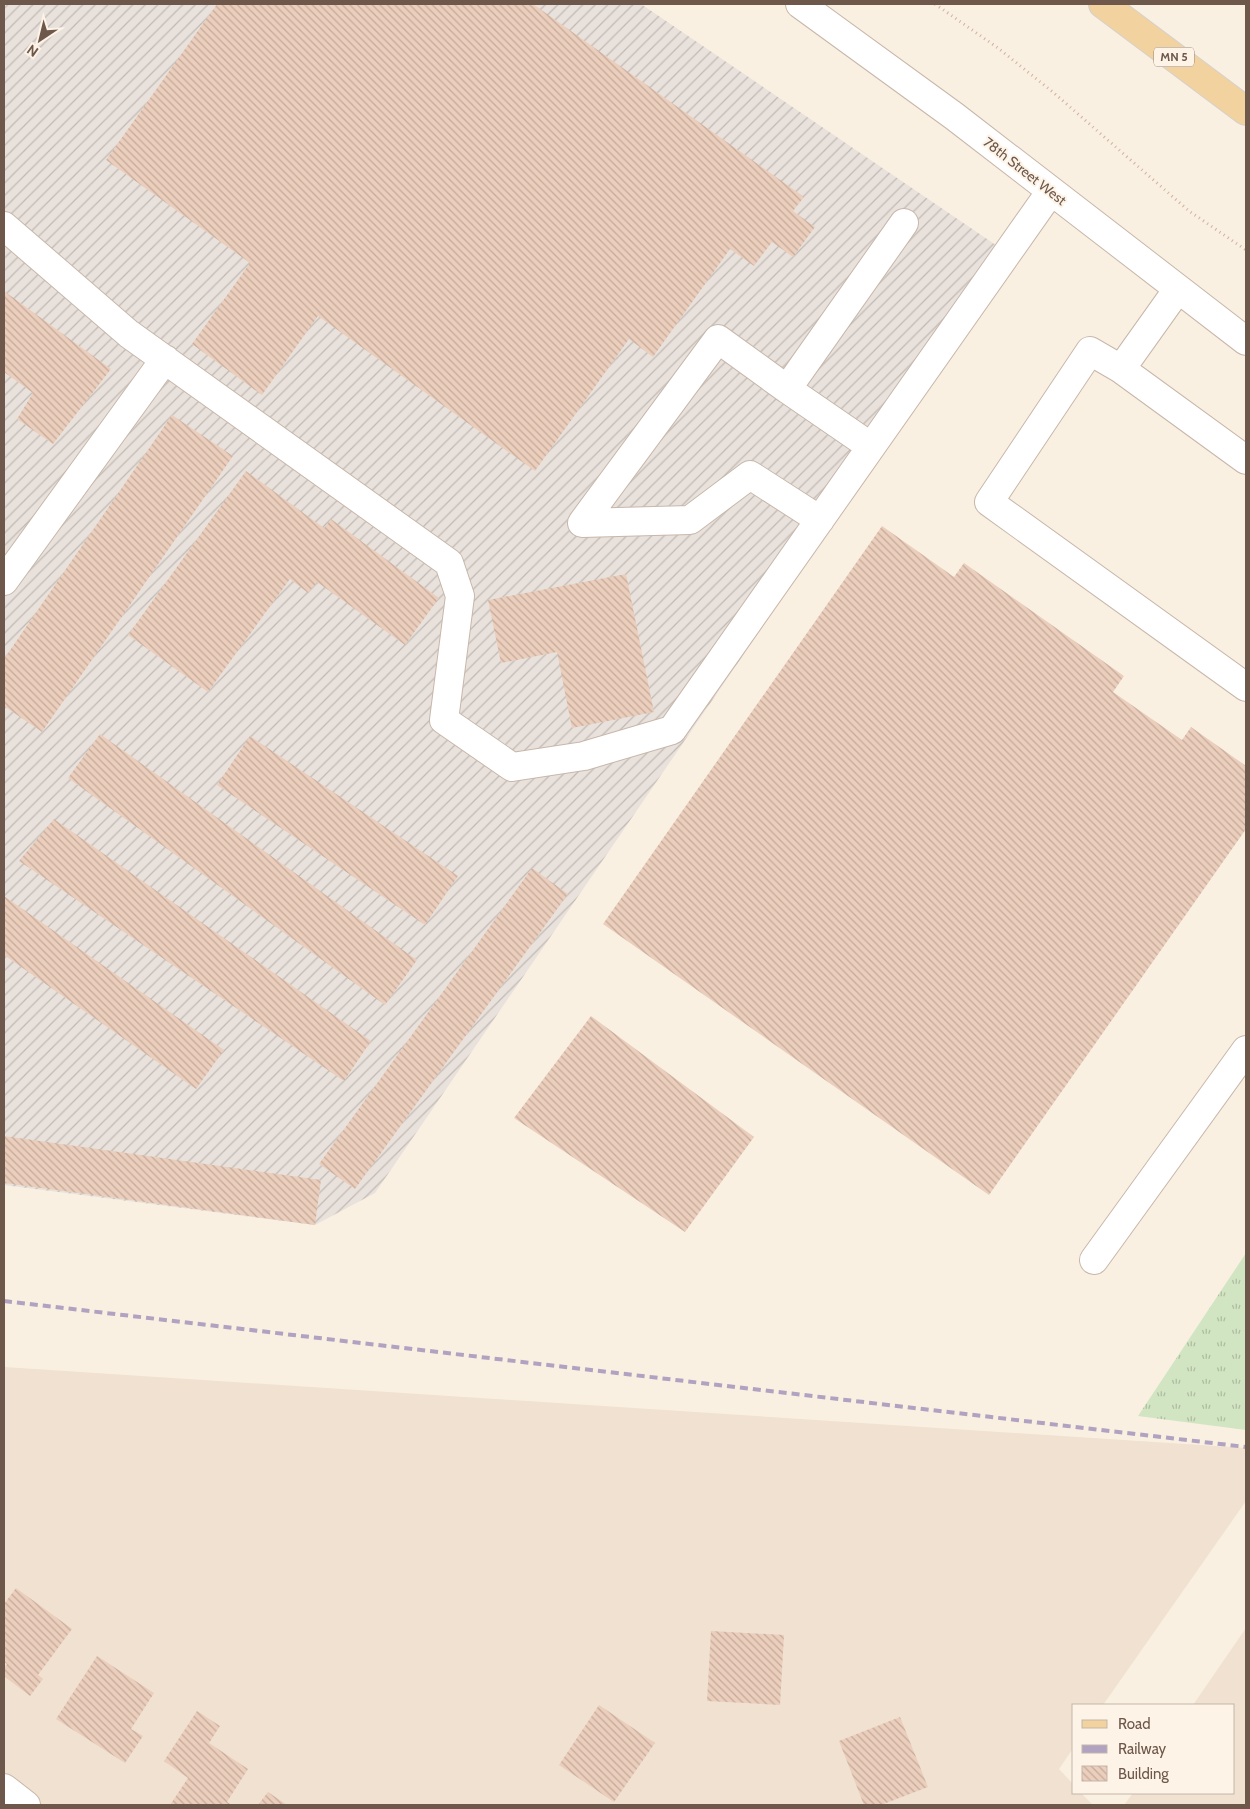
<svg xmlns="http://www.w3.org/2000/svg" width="1250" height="1809" viewBox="0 0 1250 1809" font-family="Cabin,sans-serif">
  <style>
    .residential { fill: #f0e1d1 }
    .industrial { fill: url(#industrial-furrows) }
    .grass { fill: url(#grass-tufts) }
    .building { fill: url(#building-back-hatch) }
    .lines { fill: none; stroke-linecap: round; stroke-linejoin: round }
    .minor-casing { stroke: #c8b7aa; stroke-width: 30 }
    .major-casing { stroke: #d6d0cd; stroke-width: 30 }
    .path { stroke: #d0b1a0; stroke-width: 3; stroke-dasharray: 1 4; stroke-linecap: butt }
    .minor { stroke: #fff; stroke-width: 28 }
    .major { stroke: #f2d29f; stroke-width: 28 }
    .rail { stroke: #b2a2c1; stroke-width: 4; stroke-dasharray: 8 5; stroke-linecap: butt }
    .labels { text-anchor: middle; stroke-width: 4; stroke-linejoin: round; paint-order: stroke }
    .shield { fill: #fdf4e7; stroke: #99867a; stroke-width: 1 }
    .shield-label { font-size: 12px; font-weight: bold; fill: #6e574b }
    .street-label { font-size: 14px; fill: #6e574b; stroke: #fdf4e7 }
  </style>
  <defs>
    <pattern id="industrial-furrows" width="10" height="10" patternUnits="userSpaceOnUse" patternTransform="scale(1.25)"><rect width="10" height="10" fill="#e9e2dc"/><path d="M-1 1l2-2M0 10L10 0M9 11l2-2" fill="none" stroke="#c1bab4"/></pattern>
    <pattern id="grass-tufts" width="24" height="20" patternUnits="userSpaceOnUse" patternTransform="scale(1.25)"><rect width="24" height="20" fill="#d1e5c2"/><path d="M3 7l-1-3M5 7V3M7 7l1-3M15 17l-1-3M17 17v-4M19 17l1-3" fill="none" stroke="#aebca0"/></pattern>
    <pattern id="building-back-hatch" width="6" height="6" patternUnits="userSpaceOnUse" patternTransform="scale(1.25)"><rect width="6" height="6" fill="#eccebc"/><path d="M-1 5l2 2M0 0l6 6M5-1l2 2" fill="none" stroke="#c3aa9b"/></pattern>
  </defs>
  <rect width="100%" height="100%" fill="#f9f0e1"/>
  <path class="residential" d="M 4,1367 L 1246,1448 L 1246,1501 L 1103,1705 L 1074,1705 L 1074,1747 L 1059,1769 L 1074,1785 L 1074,1793 L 1081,1793 L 1093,1805 L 4,1805 Z
    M 1246,1628 L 1246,1805 L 1124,1805 L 1133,1793 L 1234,1793 L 1234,1705 L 1193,1705 Z"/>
  <path class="industrial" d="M 4,4 L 641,4 L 1015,258 L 375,1193 L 315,1225 L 4,1185 Z"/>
  <path class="grass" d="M 1246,1253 L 1246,1430 L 1138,1416 Z"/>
  <path class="building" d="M 217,4 L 533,4 L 804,197 L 793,211 L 815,227 L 793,257 L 772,242 L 754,266 L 730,249 L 653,357 L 629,339 L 535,471 L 318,316 L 262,395 L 192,344 L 250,263 L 106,160 Z
    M 4,291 L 111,369 L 53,444 L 17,419 L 33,393 L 4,372 Z
    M 172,415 L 233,456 L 42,732 L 4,706 L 4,659 Z
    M 246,471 L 324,528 L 331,519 L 439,598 L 405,645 L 317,582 L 308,593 L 290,579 L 208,692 L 128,635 Z
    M 882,526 L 954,577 L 964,563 L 1124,676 L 1113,692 L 1182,740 L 1191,727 L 1246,766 L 1246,829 L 989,1195 L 603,924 Z
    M 626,574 L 654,712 L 572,728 L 557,652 L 501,663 L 488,600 Z
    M 100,734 L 417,960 L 385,1005 L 68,778 Z
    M 250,736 L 458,876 L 425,925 L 217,785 Z
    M 54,819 L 371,1041 L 344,1081 L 19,861 Z
    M 532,868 L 568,894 L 355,1189 L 319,1164 Z
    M 4,896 L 224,1050 L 196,1089 L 4,955 Z
    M 591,1016 L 754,1137 L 685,1232 L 514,1118 Z
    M 4,1136 L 321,1180 L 315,1225 L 4,1183 Z
    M 16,1588 L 72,1629 L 38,1675 L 43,1679 L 30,1696 L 4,1676 L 4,1668 L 7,1664 L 4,1662 L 4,1604 Z
    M 711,1631 L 784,1635 L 780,1705 L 707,1701 Z
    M 97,1656 L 154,1693 L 131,1729 L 143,1736 L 125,1763 L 56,1719 Z
    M 599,1705 L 655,1743 L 614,1802 L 559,1765 Z
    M 197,1711 L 220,1726 L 209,1743 L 248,1769 L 227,1802 L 232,1805 L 170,1805 L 188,1778 L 164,1761 Z
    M 900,1717 L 928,1787 L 881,1805 L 864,1805 L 839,1741 Z
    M 268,1792 L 287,1805 L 258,1805 Z"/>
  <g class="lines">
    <defs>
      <path id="minor" d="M 800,4 L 954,116 L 1246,341
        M 4,226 L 129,334 L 449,563 L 460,596 L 444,720 L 512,767 L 584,756 L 672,730 L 1051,191
        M 1178,289 L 1121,369 L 1246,460
        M 1121,369 L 1090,351 L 989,502 L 1246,687
        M 787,389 L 718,339 L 582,523 L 690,520 L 750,475 L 820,520
        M 870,446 L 787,389 L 904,223
        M 4,581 L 165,359
        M 1094,1260 L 1246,1050
        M 4,1788 L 26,1805"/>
      <path id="major" d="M 1103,4 L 1246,111"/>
    </defs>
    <use href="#minor" class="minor-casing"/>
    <use href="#major" class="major-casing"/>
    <path class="path" d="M 935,4 L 998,48 L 1054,93 L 1189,211 L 1246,250"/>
    <use href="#minor" class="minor"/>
    <use href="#major" class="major"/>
    <path class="rail" d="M 4,1301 L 1246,1447"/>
  </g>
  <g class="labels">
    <rect class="shield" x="1154" y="47.5" width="40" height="19" rx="4"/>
    <g class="shield-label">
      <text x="1174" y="61">MN 5</text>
    </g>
    <g class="street-label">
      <text transform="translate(1025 171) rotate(38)" y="5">78th Street West</text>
    </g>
  </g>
  <rect width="1250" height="1809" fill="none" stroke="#6e574b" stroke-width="10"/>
  <rect x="1072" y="1704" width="162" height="90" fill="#fdf4e7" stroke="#c4b5a9"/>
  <rect x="1082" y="1720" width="25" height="8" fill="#f2d29f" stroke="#c4b5a9"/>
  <text x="1118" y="1729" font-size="15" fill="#6e574b">Road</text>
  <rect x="1082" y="1745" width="25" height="8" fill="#b2a2c1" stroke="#c4b5a9"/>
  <text x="1118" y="1754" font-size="15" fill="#6e574b">Railway</text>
  <rect x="1082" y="1766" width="25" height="15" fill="url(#building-back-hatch)" stroke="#c4b5a9"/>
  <text x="1118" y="1779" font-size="15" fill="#6e574b">Building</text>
  <g transform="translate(40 40) rotate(215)" stroke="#fdf4e7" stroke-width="4" paint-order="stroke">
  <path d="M0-4L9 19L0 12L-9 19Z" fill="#6e574b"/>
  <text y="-8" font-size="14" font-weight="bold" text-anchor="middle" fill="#6e574b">N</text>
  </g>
</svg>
